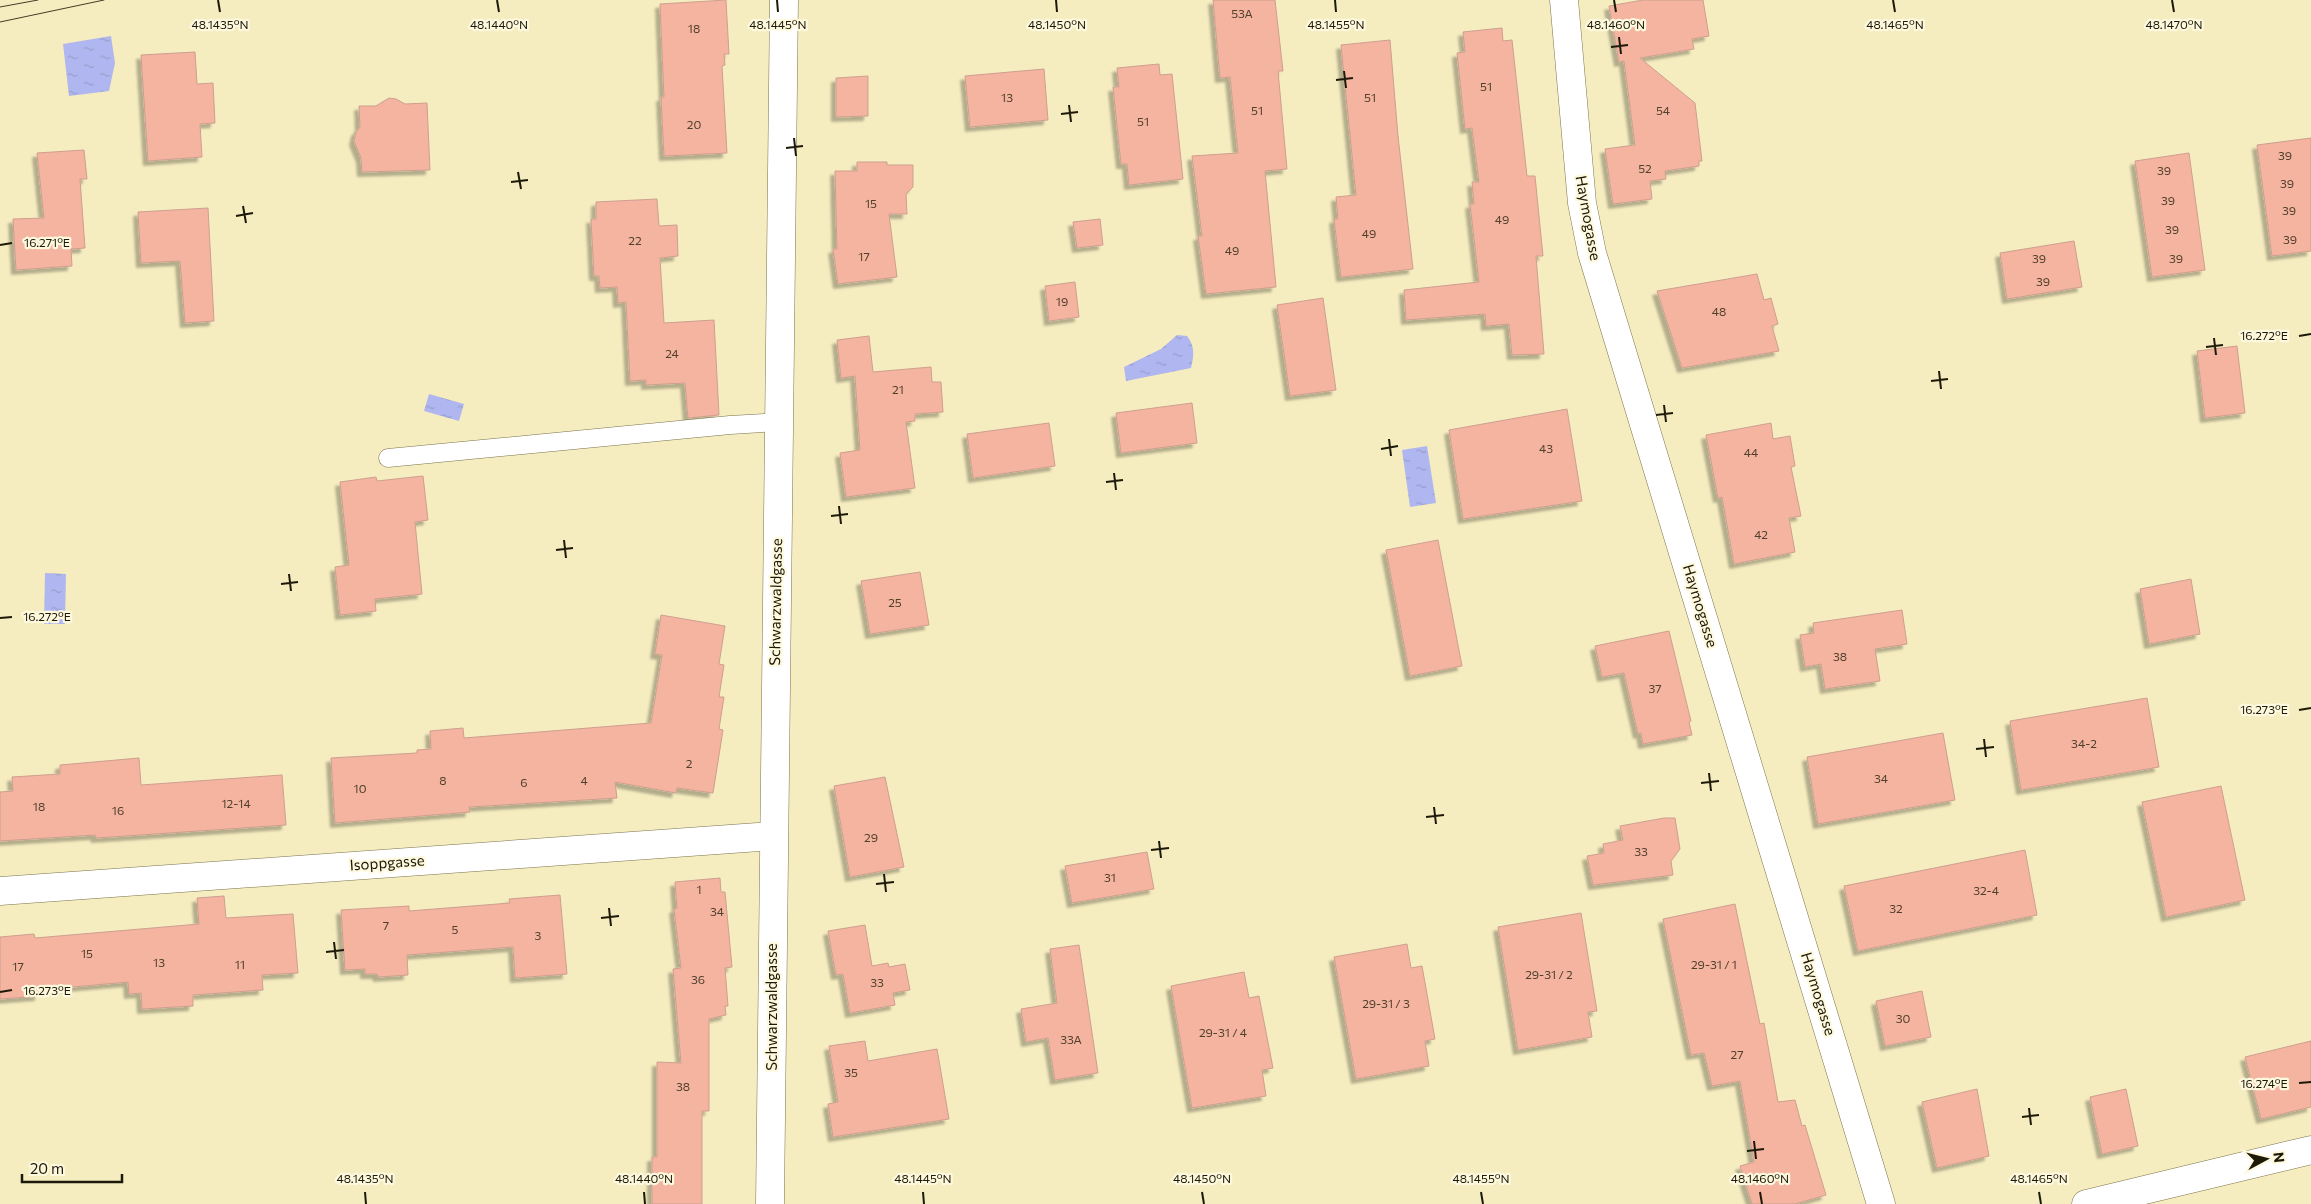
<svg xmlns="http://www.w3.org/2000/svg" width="2311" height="1204" viewBox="0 0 2311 1204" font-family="Commissioner,sans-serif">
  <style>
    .water { fill: url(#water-ripples) }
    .building { fill: #f4b49f; stroke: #cd9f90; filter: url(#shadow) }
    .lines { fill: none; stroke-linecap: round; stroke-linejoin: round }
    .lane-casing { stroke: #7c744b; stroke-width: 19 }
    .street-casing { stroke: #7c744b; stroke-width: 29 }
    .lane { stroke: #fff; stroke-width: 18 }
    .street { stroke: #fff; stroke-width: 28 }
    .tram { stroke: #423e28; stroke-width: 1 }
    .ticks { fill: none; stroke: #1c1908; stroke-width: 2 }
    .labels { text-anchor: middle; stroke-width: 4.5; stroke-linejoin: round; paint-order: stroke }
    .number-label { font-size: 12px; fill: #52402e }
    .street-label { font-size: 15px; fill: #1c1908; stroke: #fef9de }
    .ticks-label { font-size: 12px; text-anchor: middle; fill: #1c1908; stroke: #fef9de; stroke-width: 4.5; stroke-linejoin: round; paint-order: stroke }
  </style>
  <defs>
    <pattern id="water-ripples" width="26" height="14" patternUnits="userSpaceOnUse" patternTransform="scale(1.25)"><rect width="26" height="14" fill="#b0b7f0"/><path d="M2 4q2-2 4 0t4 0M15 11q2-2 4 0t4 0" fill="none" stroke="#979dcc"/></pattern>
    <filter id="shadow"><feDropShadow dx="-4.5" dy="4.5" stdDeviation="1" flood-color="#0004"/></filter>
  </defs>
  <rect width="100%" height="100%" fill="#f5ecbf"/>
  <path class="water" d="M 111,36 L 115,63 L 109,91 L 69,96 L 63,44 Z
    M 1177,335 L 1187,336 C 1195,346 1194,356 1191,368 L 1126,381 L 1124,367 L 1161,349 Z
    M 429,394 L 464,404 L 459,421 L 424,411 Z
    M 1427,446 L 1436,503 L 1410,507 L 1402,450 Z
    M 45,573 L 66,574 L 65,624 L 44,624 Z"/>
  <path class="building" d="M 726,0 L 729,54 L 724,54 L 725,65 L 722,66 L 727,153 L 664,156 L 661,97 L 664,97 L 660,4 Z
    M 1213,0 L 1275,0 L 1283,71 L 1278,71 L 1287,169 L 1265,171 L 1276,287 L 1206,294 L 1198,236 L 1202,236 L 1192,156 L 1238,153 L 1230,77 L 1220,78 Z
    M 1643,0 L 1703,0 L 1709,36 L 1692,39 L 1694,49 L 1640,58 L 1695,103 L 1702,161 L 1699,161 L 1699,166 L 1665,171 L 1666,179 L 1650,181 L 1652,199 L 1613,204 L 1605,149 L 1635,145 L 1624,61 L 1619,62 L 1609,6 Z
    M 1502,28 L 1503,41 L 1512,40 L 1527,176 L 1535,176 L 1543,256 L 1536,256 L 1544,354 L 1512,355 L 1509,324 L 1486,326 L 1485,314 L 1406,320 L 1404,290 L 1479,282 L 1470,204 L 1474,204 L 1472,182 L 1479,182 L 1472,128 L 1465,129 L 1457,53 L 1465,52 L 1463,32 Z
    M 1390,40 L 1398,136 L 1413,269 L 1341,277 L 1334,219 L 1338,219 L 1336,197 L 1356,195 L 1341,45 Z
    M 195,52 L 197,84 L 213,83 L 215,123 L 200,124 L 202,157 L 148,161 L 141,55 Z
    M 1159,64 L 1160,75 L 1172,74 L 1183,179 L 1129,185 L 1127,164 L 1121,164 L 1113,87 L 1119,87 L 1117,68 Z
    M 1044,69 L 1048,120 L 970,127 L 965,76 Z
    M 868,76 L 868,116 L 836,117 L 836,78 Z
    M 389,98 L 396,99 L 405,104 L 427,103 L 430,170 L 362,172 L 361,158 L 354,141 L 356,132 L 360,127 L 359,106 L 376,106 Z
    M 2311,138 L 2311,251 L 2272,256 L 2257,145 Z
    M 84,150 L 87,179 L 80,179 L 85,248 L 71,249 L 72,266 L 16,270 L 13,219 L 44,218 L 37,153 Z
    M 2189,153 L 2205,270 L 2152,277 L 2135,161 Z
    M 857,162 L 887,162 L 887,165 L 913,165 L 913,187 L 906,194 L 907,214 L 889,214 L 897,277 L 838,284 L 833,249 L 837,249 L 835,171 L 857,171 Z
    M 657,199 L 659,226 L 677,225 L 678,256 L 660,258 L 664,323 L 714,320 L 719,415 L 688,418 L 685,383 L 646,385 L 646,380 L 630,381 L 626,302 L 618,303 L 617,287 L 600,288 L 599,276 L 594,276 L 591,219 L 596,219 L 596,202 Z
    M 208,208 L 214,321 L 185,323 L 180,261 L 141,263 L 138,212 Z
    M 1100,219 L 1103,245 L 1077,248 L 1073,222 Z
    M 2074,241 L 2082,287 L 2007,299 L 2000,253 Z
    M 1757,274 L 1764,300 L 1771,298 L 1778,324 L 1772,326 L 1779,351 L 1682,368 L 1657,291 Z
    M 1075,282 L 1079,317 L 1049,321 L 1045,286 Z
    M 1323,298 L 1336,390 L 1290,396 L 1277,305 Z
    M 869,336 L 873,372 L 931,367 L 932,382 L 941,382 L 943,412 L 915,414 L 915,421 L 906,422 L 915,488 L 846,497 L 840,453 L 860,450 L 855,376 L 841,378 L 837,340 Z
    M 2237,346 L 2245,413 L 2205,418 L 2197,351 Z
    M 1192,403 L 1197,443 L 1121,453 L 1116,413 Z
    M 1567,409 L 1582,501 L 1463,519 L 1449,430 Z
    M 1049,423 L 1055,466 L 973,478 L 967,434 Z
    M 1771,423 L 1773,439 L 1790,436 L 1795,466 L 1791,467 L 1801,516 L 1789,518 L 1795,552 L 1734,564 L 1722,497 L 1718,498 L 1706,435 Z
    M 423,476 L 428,520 L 415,522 L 422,594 L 375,599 L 376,611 L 340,615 L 335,567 L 349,565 L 340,482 L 376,477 L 377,481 Z
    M 1438,540 L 1462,666 L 1410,676 L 1386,550 Z
    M 920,572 L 929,625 L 870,634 L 861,581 Z
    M 2191,579 L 2200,634 L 2149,644 L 2140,589 Z
    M 1902,610 L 1907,644 L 1875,649 L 1880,681 L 1825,689 L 1821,664 L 1805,667 L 1800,635 L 1814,633 L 1813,623 Z
    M 661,615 L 725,626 L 719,664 L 724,665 L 719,697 L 724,697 L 719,729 L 723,730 L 713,793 L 677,788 L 676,793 L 615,782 L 617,798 L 469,807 L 470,812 L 335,823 L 331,758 L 417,753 L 417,750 L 431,749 L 430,731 L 463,728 L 464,738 L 651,723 L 662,655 L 655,654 Z
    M 1669,631 L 1691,721 L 1689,722 L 1692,735 L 1643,744 L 1641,733 L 1638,734 L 1624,673 L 1602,677 L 1595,646 Z
    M 2147,698 L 2159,767 L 2021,790 L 2010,721 Z
    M 1943,733 L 1955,800 L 1818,824 L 1807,757 Z
    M 139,758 L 141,785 L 282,775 L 286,825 L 96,838 L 95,835 L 0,841 L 0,792 L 13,791 L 12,777 L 60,774 L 60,765 Z
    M 885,777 L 904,867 L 850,877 L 834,786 Z
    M 2221,786 L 2245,900 L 2166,917 L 2142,802 Z
    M 1664,818 L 1675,818 L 1680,849 L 1671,861 L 1673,875 L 1593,885 L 1587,856 L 1604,853 L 1603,844 L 1623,840 L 1620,826 Z
    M 2025,850 L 2037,915 L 1858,951 L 1844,886 Z
    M 1147,852 L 1154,889 L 1072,903 L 1065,866 Z
    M 720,878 L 721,892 L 725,892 L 732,967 L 725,968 L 728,1006 L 725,1006 L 726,1015 L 709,1019 L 709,1111 L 702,1111 L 702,1204 L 652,1204 L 652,1157 L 657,1157 L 657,1062 L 681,1063 L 673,969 L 681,968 L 674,909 L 677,908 L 675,882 Z
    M 560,895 L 567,974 L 515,978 L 513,947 L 407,955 L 408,975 L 378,977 L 377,974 L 365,974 L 365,969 L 345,970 L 341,910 L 409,906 L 409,911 L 510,903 L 509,899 Z
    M 224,896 L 226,918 L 293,914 L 298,973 L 262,975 L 263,990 L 193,995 L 193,1006 L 142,1009 L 141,993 L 129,994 L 128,982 L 39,990 L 39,996 L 0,999 L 0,937 L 34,934 L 35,938 L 199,924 L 197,898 Z
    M 1735,904 L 1760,1024 L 1764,1023 L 1778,1102 L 1795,1100 L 1802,1126 L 1805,1125 L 1826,1195 L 1795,1204 L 1752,1204 L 1740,1166 L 1754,1162 L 1740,1081 L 1712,1086 L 1704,1053 L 1691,1055 L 1663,919 Z
    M 1581,913 L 1597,1011 L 1588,1012 L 1592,1037 L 1518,1050 L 1498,927 Z
    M 865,925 L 872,966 L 888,963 L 889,967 L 905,964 L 910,990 L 893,993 L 895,1005 L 850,1013 L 843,974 L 836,975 L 828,931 Z
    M 1407,944 L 1411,968 L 1422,966 L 1435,1039 L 1425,1041 L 1429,1066 L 1356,1079 L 1334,957 Z
    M 1079,945 L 1098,1073 L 1055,1080 L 1048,1038 L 1026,1042 L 1021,1009 L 1057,1003 L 1050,949 Z
    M 1244,972 L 1249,998 L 1259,996 L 1273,1068 L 1262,1070 L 1266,1096 L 1192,1108 L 1171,986 Z
    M 1922,991 L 1931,1037 L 1885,1046 L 1876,1001 Z
    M 865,1041 L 868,1061 L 937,1049 L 949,1119 L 833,1137 L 828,1104 L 838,1102 L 829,1046 Z
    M 2311,1041 L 2311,1107 L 2261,1119 L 2245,1057 Z
    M 1977,1089 L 1989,1156 L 1937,1168 L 1922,1102 Z
    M 2126,1089 L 2138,1146 L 2102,1154 L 2090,1097 Z"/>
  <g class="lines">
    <defs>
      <path id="lane" d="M 388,458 L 730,425 L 779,422"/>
      <path id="street" d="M 1564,0 L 1582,203 L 1592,253 L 1881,1204
        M 0,891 L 773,836
        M 770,1204 L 784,0
        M 2086,1204 L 2311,1150"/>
    </defs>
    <use href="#lane" class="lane-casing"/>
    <use href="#street" class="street-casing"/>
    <use href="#lane" class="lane"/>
    <use href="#street" class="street"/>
    <path class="tram" d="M 0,7 L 38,0
      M 0,22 L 104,0"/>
  </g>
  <path class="ticks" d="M 218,0 L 220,12M 497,0 L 499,12M 777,0 L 778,12M 1056,0 L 1057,12M 1335,0 L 1336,12M 1614,0 L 1616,12M 1893,0 L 1895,12M 2172,0 L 2174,12M 1619,37 L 1621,54M 1611,47 L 1628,45M 1344,71 L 1346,88M 1336,80 L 1353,78M 1069,105 L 1071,122M 1061,114 L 1078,112M 794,138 L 796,156M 786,148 L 803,146M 518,172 L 521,189M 511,182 L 528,180M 243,206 L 246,223M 236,216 L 253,213M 0,245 L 12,243M 2299,336 L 2311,334M 2214,338 L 2216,355M 2206,347 L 2223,345M 1939,371 L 1941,389M 1931,381 L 1948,379M 1664,405 L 1666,422M 1656,415 L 1673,413M 1389,439 L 1391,456M 1381,449 L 1398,446M 1114,473 L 1116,490M 1106,482 L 1123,480M 839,506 L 841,524M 831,516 L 848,514M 564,540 L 566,558M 556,550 L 573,548M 289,574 L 291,591M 281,584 L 298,582M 0,618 L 12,617M 2299,710 L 2311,708M 1984,739 L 1986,757M 1976,749 L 1994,747M 1709,773 L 1711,791M 1701,783 L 1719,781M 1434,807 L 1436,824M 1426,817 L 1444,815M 1159,841 L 1161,858M 1151,850 L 1169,848M 884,874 L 886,892M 876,884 L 894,882M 609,908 L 611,926M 601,918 L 619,916M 334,942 L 336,959M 326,952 L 344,950M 0,992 L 12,990M 2299,1083 L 2311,1082M 2029,1108 L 2031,1125M 2022,1117 L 2039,1115M 1754,1141 L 1756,1159M 1747,1151 L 1764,1149M 365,1192 L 366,1204M 644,1192 L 645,1204M 923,1192 L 924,1204M 1202,1192 L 1204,1204M 1481,1192 L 1483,1204M 1760,1192 L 1762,1204M 2039,1192 L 2041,1204"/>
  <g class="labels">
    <g class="number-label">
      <text x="1242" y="18">53A</text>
      <text x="694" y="33">18</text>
      <text x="1486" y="91">51</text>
      <text x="1007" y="102">13</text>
      <text x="1370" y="102">51</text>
      <text x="1257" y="115">51</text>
      <text x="1663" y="115">54</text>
      <text x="1143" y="126">51</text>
      <text x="694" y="129">20</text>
      <text x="2285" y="160">39</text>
      <text x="1645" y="173">52</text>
      <text x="2164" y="175">39</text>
      <text x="2287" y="188">39</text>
      <text x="2168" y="205">39</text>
      <text x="871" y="208">15</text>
      <text x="2289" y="215">39</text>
      <text x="1502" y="224">49</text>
      <text x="2172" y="234">39</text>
      <text x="1369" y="238">49</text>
      <text x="2290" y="244">39</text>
      <text x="635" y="245">22</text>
      <text x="1232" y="255">49</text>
      <text x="864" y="261">17</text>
      <text x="2039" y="263">39</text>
      <text x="2176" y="263">39</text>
      <text x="2043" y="286">39</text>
      <text x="1062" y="306">19</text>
      <text x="1719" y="316">48</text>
      <text x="672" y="358">24</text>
      <text x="898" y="394">21</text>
      <text x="1546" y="453">43</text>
      <text x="1751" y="457">44</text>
      <text x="1761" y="539">42</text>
      <text x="895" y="607">25</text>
      <text x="1840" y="661">38</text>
      <text x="1655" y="693">37</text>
      <text x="2084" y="748">34-2</text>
      <text x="689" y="768">2</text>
      <text x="1881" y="783">34</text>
      <text x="443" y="785">8</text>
      <text x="584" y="785">4</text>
      <text x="524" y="787">6</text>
      <text x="360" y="793">10</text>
      <text x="236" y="808">12-14</text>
      <text x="39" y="811">18</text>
      <text x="118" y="815">16</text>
      <text x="871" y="842">29</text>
      <text x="1641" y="856">33</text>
      <text x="1110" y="882">31</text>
      <text x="699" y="894">1</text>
      <text x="1986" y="895">32-4</text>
      <text x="1896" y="913">32</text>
      <text x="717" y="916">34</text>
      <text x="386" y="930">7</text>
      <text x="455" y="934">5</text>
      <text x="538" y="940">3</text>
      <text x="87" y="958">15</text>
      <text x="159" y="967">13</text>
      <text x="240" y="969">11</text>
      <text x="1714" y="969">29-31 / 1</text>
      <text x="18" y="971">17</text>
      <text x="1549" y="979">29-31 / 2</text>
      <text x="698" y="984">36</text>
      <text x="877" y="987">33</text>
      <text x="1386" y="1008">29-31 / 3</text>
      <text x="1903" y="1023">30</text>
      <text x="1223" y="1037">29-31 / 4</text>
      <text x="1071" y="1044">33A</text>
      <text x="1737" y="1059">27</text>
      <text x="851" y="1077">35</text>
      <text x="683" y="1091">38</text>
    </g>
    <g class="street-label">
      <text transform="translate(1588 218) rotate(80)" y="5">Haymogasse</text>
      <text transform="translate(776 602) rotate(-89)" y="5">Schwarzwaldgasse</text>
      <text transform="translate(1700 606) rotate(73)" y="5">Haymogasse</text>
      <text transform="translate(387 863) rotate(-4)" y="5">Isoppgasse</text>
      <text transform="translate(1818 994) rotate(73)" y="5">Haymogasse</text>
      <text transform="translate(772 1007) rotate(-90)" y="5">Schwarzwaldgasse</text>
    </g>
  </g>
  <g class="ticks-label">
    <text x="220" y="29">48.1435°N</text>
    <text x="499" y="29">48.1440°N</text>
    <text x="778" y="29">48.1445°N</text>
    <text x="1057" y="29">48.1450°N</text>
    <text x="1336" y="29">48.1455°N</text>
    <text x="1616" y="29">48.1460°N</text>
    <text x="1895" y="29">48.1465°N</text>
    <text x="2174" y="29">48.1470°N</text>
    <text x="47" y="247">16.271°E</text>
    <text x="2264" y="340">16.272°E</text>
    <text x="47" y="621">16.272°E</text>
    <text x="2264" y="714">16.273°E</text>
    <text x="47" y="995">16.273°E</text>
    <text x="2264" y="1088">16.274°E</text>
    <text x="365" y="1183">48.1435°N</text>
    <text x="644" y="1183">48.1440°N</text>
    <text x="923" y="1183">48.1445°N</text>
    <text x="1202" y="1183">48.1450°N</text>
    <text x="1481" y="1183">48.1455°N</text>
    <text x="1760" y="1183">48.1460°N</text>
    <text x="2039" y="1183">48.1465°N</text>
  </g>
  <g transform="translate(2266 1159) rotate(83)" stroke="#fef9de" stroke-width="4" paint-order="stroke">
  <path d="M0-4L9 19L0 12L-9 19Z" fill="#1c1908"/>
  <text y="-8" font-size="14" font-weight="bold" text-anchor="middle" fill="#1c1908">N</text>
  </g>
  <path d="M22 1174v8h100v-8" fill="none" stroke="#1c1908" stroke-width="2.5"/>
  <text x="30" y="1174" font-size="15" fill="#1c1908" stroke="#fef9de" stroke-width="4" paint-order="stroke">20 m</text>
</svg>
